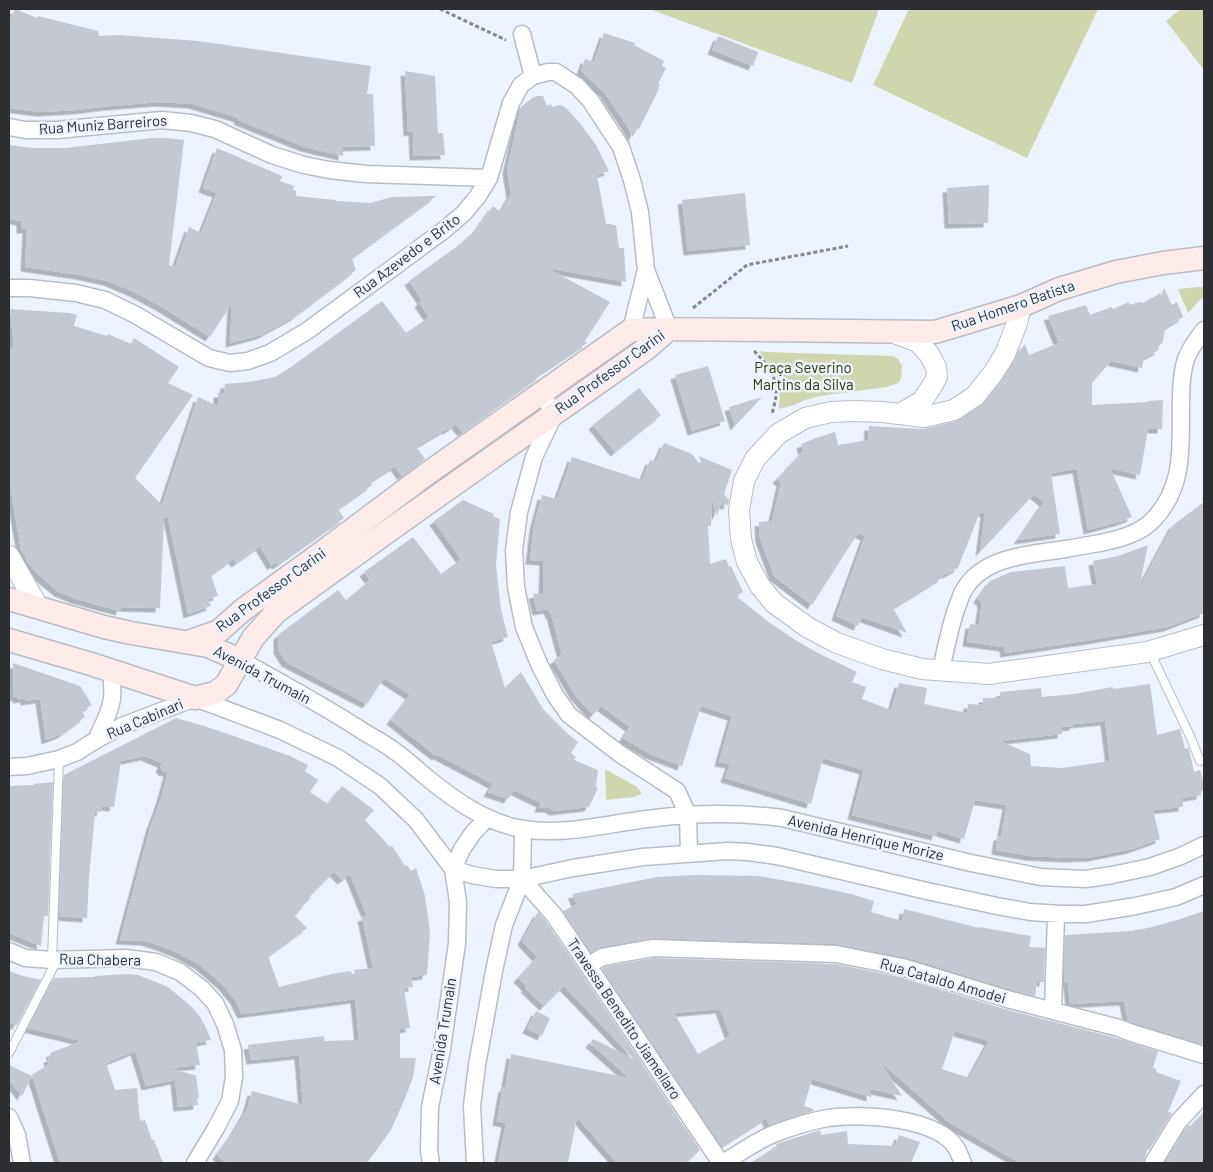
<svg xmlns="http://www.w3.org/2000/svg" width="1213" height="1172" viewBox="0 0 1213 1172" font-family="Barlow,sans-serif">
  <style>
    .green { fill: #cfd6ad }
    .building { fill: #c3c8d1; fill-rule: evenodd; filter: url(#shadow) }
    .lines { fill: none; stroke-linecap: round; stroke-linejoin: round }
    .service-casing { stroke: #b7bdc5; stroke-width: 10 }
    .minor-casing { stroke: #b7bdc5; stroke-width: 19 }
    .tertiary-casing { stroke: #b7bdc5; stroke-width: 22 }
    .secondary-casing { stroke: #b7bdc5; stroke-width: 25 }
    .path { stroke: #84888e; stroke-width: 3; stroke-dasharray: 4 2.5; stroke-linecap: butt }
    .service { stroke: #fff; stroke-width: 8 }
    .minor { stroke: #fff; stroke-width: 16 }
    .tertiary { stroke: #fff; stroke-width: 20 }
    .secondary { stroke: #fcebe9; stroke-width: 22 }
    .labels { text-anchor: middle; stroke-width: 5; stroke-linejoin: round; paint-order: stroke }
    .street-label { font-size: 15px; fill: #2c2e31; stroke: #edf3fc }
    .park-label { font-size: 15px; fill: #333805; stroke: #edf3fc }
  </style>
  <defs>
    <filter id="shadow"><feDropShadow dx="-4.5" dy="4.5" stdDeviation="0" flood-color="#0004"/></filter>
  </defs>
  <rect width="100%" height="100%" fill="#edf3fc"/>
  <path class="green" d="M 649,9 L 879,9 L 852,83 Z
    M 909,9 L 1098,9 L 1027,158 L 873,85 Z
    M 1181,9 L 1204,9 L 1204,70 L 1166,21 Z
    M 1199,287 L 1204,287 L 1204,296 L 1188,313 L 1178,289 Z
    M 636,339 L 638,343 L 602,364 L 558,397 L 555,396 Z
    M 759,351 L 766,352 L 893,356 L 898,359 L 902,366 L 901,378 L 899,382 L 896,384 L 887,387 L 820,396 L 805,400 L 794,405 L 778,409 L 780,399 L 778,378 Z
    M 605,769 L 637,787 L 641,792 L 641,794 L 634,797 L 606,800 Z"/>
  <path class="building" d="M 15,9 L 37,18 L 38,16 L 98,31 L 99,36 L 119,35 L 198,41 L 371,66 L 367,94 L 373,94 L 375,146 L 343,147 L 343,156 L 305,147 L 238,120 L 239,118 L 193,104 L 159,102 L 110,106 L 77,110 L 41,112 L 9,108 L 9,22 Z
    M 604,33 L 635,43 L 634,45 L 664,61 L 662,66 L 666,68 L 658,84 L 660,85 L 658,88 L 659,89 L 639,129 L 637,128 L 633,137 L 625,123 L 604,92 L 581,71 L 585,59 L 594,62 Z
    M 718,36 L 758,52 L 753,66 L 712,50 Z
    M 405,71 L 435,76 L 438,133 L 443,133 L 445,155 L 414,156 L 413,131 L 408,132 Z
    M 537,96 L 543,96 L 547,106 L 551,104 L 552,107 L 560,105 L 565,107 L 580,123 L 596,145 L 609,171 L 597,175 L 606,224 L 612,224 L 612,225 L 616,225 L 619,248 L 624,248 L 626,282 L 547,268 L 610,302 L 585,341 L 587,343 L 540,374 L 541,375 L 462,432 L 456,424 L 448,430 L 447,429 L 416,447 L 425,459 L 402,476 L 395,466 L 370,482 L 372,485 L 338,509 L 344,518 L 277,565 L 275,563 L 272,566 L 260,546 L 236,563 L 233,559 L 211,575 L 218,596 L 208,599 L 211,606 L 188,614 L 168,517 L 164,518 L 160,608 L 121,607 L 120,611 L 76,599 L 59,592 L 43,579 L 27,562 L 25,556 L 21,550 L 9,479 L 9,350 L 14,348 L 10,309 L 69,313 L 77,315 L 74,326 L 107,336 L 108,334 L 131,344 L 134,338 L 179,367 L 168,383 L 193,395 L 135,478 L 162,505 L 198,397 L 218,406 L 218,393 L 224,393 L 225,384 L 248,382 L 275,377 L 291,367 L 382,301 L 406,333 L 429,317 L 419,303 L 422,300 L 409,281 L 463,242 L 463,241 L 475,231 L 493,206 L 501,212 L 511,194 L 507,169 L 521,107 L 532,98 Z
    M 152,138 L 165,138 L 184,140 L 169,265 L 175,267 L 189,227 L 201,233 L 217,193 L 203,188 L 217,148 L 282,176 L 280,181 L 294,186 L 293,190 L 296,191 L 296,196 L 336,200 L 336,201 L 370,203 L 392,197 L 436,196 L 352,258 L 356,270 L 294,317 L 261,335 L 230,343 L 232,303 L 210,337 L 162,307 L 134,292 L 108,281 L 80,275 L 25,267 L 27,229 L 21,229 L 21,221 L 9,219 L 9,145 L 33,148 L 65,148 Z
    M 989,185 L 988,223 L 949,224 L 947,188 Z
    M 745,193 L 750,245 L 688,251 L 682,200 Z
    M 1164,288 L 1172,305 L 1177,302 L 1183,317 L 1165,328 L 1163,342 L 1158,347 L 1159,350 L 1144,358 L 1142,368 L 1111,361 L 1092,383 L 1092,405 L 1148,402 L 1148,401 L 1163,400 L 1162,429 L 1148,429 L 1140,475 L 1110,468 L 1132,517 L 1122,521 L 1088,530 L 1077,469 L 1051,473 L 1060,534 L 1018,540 L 1044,502 L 1034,494 L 980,552 L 985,513 L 980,512 L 958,568 L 947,574 L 945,573 L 941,578 L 893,608 L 907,633 L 862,617 L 858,626 L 836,616 L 865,536 L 858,533 L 812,605 L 774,576 L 760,538 L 759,522 L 772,521 L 781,482 L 777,479 L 803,451 L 801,444 L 816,438 L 835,432 L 838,445 L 868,440 L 869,426 L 923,429 L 957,421 L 984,403 L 1004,378 L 1018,353 L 1025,344 L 1029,355 L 1059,343 L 1048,316 L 1086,305 L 1090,315 L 1112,307 L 1113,309 L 1129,302 L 1130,305 L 1139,302 L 1143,303 L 1157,295 L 1161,297 Z
    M 708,366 L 725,421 L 692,431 L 675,375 Z
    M 639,388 L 661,415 L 615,452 L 593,425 Z
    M 762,397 L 735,426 L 729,407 Z
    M 664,443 L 692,454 L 702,467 L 699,456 L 732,470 L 724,494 L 729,500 L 728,505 L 721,504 L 717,516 L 713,502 L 712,502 L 711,526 L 708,526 L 710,564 L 726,559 L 729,567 L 731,566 L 743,592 L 736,596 L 770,623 L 797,641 L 818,653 L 857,672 L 852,682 L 866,687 L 862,699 L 891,710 L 899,683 L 927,688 L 924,704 L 967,713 L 968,704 L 983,705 L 983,698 L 1000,698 L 1000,692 L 1041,688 L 1042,697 L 1074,694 L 1113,687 L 1113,689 L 1150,684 L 1157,735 L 1180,729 L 1185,749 L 1189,748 L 1189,749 L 1194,772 L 1200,770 L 1204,784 L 1204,790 L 1201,791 L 1201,795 L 1183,798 L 1183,807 L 1153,810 L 1160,839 L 1132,849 L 1093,857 L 1068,858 L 1030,856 L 996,850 L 998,836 L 1001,836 L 1007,805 L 975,800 L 964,839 L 937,831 L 936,836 L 852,815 L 864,770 L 823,758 L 811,804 L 725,778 L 730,764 L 719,762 L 732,716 L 701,706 L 682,766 L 650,754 L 623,738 L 630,727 L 601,706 L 593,715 L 575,695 L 554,660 L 562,655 L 551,614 L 550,614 L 548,609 L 537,611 L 533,594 L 543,593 L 544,561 L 530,560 L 534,526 L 542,495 L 557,499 L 572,457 L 642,480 L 650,460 L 656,462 ZM 1105,721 L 1110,761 L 1062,768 L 1031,766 L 1030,754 L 1000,741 L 1062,734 L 1062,727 L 1074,726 L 1074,724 Z
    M 463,500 L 494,514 L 493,516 L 500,519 L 496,565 L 501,610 L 508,637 L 491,642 L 505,688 L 521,672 L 543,709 L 567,733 L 578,742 L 571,753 L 576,757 L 574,760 L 598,770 L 596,787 L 598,788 L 589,807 L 554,811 L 549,808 L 539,808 L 541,803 L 514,790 L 508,799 L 488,792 L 493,784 L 438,755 L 436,756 L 391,720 L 410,695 L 384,678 L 367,704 L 286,662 L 278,649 L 278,635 L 338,590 L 346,600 L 370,580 L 364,572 L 413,537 L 441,574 L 461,559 L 434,521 Z
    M 1204,502 L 1204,613 L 1168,627 L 1091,640 L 1005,653 L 1004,647 L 967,642 L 970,624 L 979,625 L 982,603 L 978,598 L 990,581 L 1011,572 L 1065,566 L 1068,588 L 1097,584 L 1093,561 L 1118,556 L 1148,545 L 1139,588 L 1173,525 Z
    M 13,663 L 80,686 L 92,705 L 82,711 L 85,717 L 62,734 L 46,740 L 40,699 L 25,701 L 25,698 L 17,699 L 17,696 L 14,697 Z
    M 176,718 L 201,725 L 234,736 L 290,756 L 308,765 L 305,771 L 318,780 L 310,792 L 328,804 L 342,786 L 374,810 L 365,820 L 390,847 L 392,846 L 405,866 L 407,865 L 411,871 L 416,868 L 425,896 L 430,932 L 427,975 L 411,977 L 413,987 L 404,988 L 410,1028 L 400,1029 L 400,1058 L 416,1058 L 413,1077 L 406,1096 L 391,1130 L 367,1163 L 226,1163 L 217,1155 L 233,1133 L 247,1109 L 252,1091 L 303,1105 L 299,1055 L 251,1060 L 248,1045 L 324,1036 L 324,1041 L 359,1040 L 355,999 L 242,1014 L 235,1000 L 223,985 L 200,965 L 178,953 L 161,946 L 145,941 L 120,940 L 150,828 L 161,798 L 168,772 L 162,771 L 162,769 L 160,768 L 162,763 L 145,756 L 121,761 L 114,807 L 102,806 L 101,812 L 95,811 L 89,878 L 87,918 L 59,916 L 64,775 ZM 334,872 L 342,880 L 350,874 L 367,916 L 362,917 L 373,968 L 354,970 L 357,979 L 350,971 L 332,974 L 279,987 L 268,956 L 307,928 L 294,915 L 303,908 L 301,907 L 311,898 L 309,897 Z
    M 53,782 L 48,916 L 44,916 L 41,946 L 9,933 L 9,786 L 34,785 L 34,784 Z
    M 695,875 L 759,876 L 814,886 L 851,894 L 874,901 L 871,912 L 902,921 L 904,909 L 979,928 L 979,927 L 1031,936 L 1029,947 L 1045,948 L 1044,982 L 1037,982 L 1035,996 L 1010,989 L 905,957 L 836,944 L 653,938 L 600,947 L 591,952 L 563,911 L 577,904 L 572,894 L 657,877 Z
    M 1204,911 L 1204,1043 L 1202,1044 L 1128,1021 L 1124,1001 L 1070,1004 L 1068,983 L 1064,983 L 1065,935 L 1131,931 L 1148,928 L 1177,920 Z
    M 538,912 L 546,921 L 700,1150 L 686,1163 L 617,1163 L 577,1117 L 568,1163 L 498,1163 L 506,1123 L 497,1121 L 503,1087 L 505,1088 L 511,1054 L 629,1078 L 590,1043 L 593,1039 L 634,1059 L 564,986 L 544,1006 L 525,988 L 527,987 L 518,978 L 537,957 L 522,941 Z
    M 654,958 L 835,964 L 900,977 L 1004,1009 L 1116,1038 L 1158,1051 L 1153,1068 L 1157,1069 L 1156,1072 L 1181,1081 L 1168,1112 L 1172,1113 L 1149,1150 L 1147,1148 L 1146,1155 L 1143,1163 L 1020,1163 L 950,1123 L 883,1064 L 882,1065 L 902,1096 L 871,1089 L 871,1097 L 812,1079 L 804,1106 L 813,1109 L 814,1111 L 769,1125 L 766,1118 L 722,1146 L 602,969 L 606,966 ZM 720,1009 L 730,1036 L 698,1054 L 674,1013 ZM 955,1031 L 989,1041 L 969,1078 L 942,1069 Z
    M 9,971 L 23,976 L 41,980 L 17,1025 L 9,1023 Z
    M 127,974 L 138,975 L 168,987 L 191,1006 L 201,1018 L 207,1030 L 211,1040 L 196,1043 L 200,1065 L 170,1068 L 197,1076 L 196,1076 L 199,1098 L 197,1098 L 198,1105 L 178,1107 L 175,1080 L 146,1086 L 135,1051 L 106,1063 L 115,1090 L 137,1088 L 140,1121 L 145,1120 L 152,1140 L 154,1140 L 163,1163 L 60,1163 L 32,1075 L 49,1064 L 48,1058 L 52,1057 L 50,1053 L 82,1041 L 28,1028 L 54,978 L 94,977 L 95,976 Z
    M 536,1011 L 550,1018 L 542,1036 L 527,1029 Z
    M 9,1065 L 32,1076 L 22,1096 L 9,1080 Z
    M 1204,1112 L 1204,1163 L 1171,1163 L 1166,1160 L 1186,1128 L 1189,1125 L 1190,1127 Z
    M 820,1130 L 821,1135 L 847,1131 L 848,1144 L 895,1146 L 899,1135 L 920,1142 L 911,1163 L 750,1163 L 777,1146 L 776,1144 Z"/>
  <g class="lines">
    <defs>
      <path id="service" d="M 1150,652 L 1190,736 L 1200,761
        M 52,960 L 59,759
        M 9,1053 L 57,960"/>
      <path id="minor" d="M 522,34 L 533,76
        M 9,127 L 25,130 L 57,130 L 162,120 L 191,123 L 215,129 L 272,155 L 304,165 L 329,170 L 366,174 L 489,178
        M 9,288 L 29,288 L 76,293 L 105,300 L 134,314 L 209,358 L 230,363 L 248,361 L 270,353 L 307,331 L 444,230 L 464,213 L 478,196 L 489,178 L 511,103 L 521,85 L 533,76 L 548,72 L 556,72 L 577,86 L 590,100 L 621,147 L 632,180 L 640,212 L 646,270 L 669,329
        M 631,330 L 646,270
        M 540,393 L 555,413 L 534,457 L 519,512 L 514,550 L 516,587 L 524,627 L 539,664 L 555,695 L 569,715 L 620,754 L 677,791 L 688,815 L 689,854
        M 240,660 C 282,683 324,706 364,732 C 374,738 384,743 393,750 C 404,757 414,767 425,776 C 454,800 486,823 523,829 C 564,836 606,824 647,819 C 692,813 737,812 782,818 L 971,863 L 1041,877 L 1086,879 L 1112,875 L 1150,867 L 1181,856 L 1204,845
        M 941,670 C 946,648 950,625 958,604 C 960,600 961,594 964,590 C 983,556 1032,554 1066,549 C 1077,547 1088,545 1100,543 C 1119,539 1140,534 1154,519 C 1186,485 1180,443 1181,400 C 1181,387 1182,371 1186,359 C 1190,348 1197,339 1204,330
        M 96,740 C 102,727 110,713 112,699 C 113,690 112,681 111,671
        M 9,767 L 27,766 L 59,759 L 77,752 L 96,740 L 122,726 L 195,698 L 280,730 L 338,758 L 380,786 L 416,820 L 453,869 L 458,902 L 457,943 L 442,1049 L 430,1107 L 429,1151 L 431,1163
        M 453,869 L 472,875 L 496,879 L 522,879 L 573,868 L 643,857 L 728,851 L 748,852 L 777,856 L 927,891 L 997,906 L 1030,912 L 1061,914 L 1086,914 L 1136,906 L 1176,897 L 1204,885
        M 453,869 L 462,849 L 473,833 L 487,818
        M 522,879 L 554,915 L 721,1163
        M 9,951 L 25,958 L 52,960 L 126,958 L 156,962 L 180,972 L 201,988 L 215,1003 L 225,1024 L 233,1050 L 234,1077 L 230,1101 L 216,1128 L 195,1163
        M 588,966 L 602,957 L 653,948 L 836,954 L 902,967 L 1007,999 L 1119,1028 L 1132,1033 L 1204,1055
        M 1053,1010 L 1056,914
        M 9,1117 L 17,1135 L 22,1163
        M 475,1163 L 472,1106 L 477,1065 L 494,971 L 504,925 L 522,879 L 523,829
        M 723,1163 C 740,1153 757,1140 776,1133 C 792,1127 811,1121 828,1118 C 861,1113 938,1117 957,1149 C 959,1153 961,1159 963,1163
        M 1153,1163 L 1178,1122 L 1204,1094"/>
      <path id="tertiary" d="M 1021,306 L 1016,326 L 1005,354 L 994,372 L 975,396 L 954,410 L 924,417 L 883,412 L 854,411 L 831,412 L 805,418 L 778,434 L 755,459 L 744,481 L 739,510 L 741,539 L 747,562 L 760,586 L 774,603 L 807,627 L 837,643 L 882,659 L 922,669 L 989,674 L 1147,652 L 1204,635
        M 894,333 L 918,342 L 929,354 L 936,367 L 937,377 L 932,386 L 922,401 L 900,414
        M 9,556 L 38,607"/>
      <path id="secondary" d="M 9,599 L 104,627 L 131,633 L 208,646 L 240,660
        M 9,640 L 91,664 L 195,698 L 215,693 L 226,685 L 253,638 L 276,612 L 398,524 L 646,349 L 669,329
        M 188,642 L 219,631 L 244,609 L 320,554 L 428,473 L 631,330 L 669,329 L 935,332 L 1021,306 L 1059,289 L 1116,272 L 1163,263 L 1204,258"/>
    </defs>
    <use href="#service" class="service-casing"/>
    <use href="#minor" class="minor-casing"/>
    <use href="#tertiary" class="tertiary-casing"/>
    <use href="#secondary" class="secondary-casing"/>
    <path class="path" d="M 440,9 L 506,40
      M 693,308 L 747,265 L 848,246
      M 754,351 C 766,363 777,375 776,394 C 776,401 773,408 772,415"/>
    <use href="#service" class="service"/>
    <use href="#minor" class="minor"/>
    <use href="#tertiary" class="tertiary"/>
    <use href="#secondary" class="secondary"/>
  </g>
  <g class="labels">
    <g class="street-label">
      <text transform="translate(103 125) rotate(-4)" y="5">Rua Muniz Barreiros</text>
      <text transform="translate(407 256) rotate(-37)" y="5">Rua Azevedo e Brito</text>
      <text transform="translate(1013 306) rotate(-19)" y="5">Rua Homero Batista</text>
      <text transform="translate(610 372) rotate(-36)" y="5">Rua Professor Carini</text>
      <text transform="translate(271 590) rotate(-36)" y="5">Rua Professor Carini</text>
      <text transform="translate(262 675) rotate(28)" y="5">Avenida Trumain</text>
      <text transform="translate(145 719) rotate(-23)" y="5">Rua Cabinari</text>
      <text transform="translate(866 838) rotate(13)" y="5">Avenida Henrique Morize</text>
      <text transform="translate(100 960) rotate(1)" y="5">Rua Chabera</text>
      <text transform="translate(943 981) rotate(16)" y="5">Rua Cataldo Amodei</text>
      <text transform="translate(624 1019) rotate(56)" y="5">Travessa Benedito Jiamellaro</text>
      <text transform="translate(443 1031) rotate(-81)" y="5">Avenida Trumain</text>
    </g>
    <g class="park-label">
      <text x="803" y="373">Praça Severino<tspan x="803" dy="17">Martins da Silva</tspan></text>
    </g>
  </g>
  <rect width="1213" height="1172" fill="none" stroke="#2c2e31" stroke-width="20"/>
</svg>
